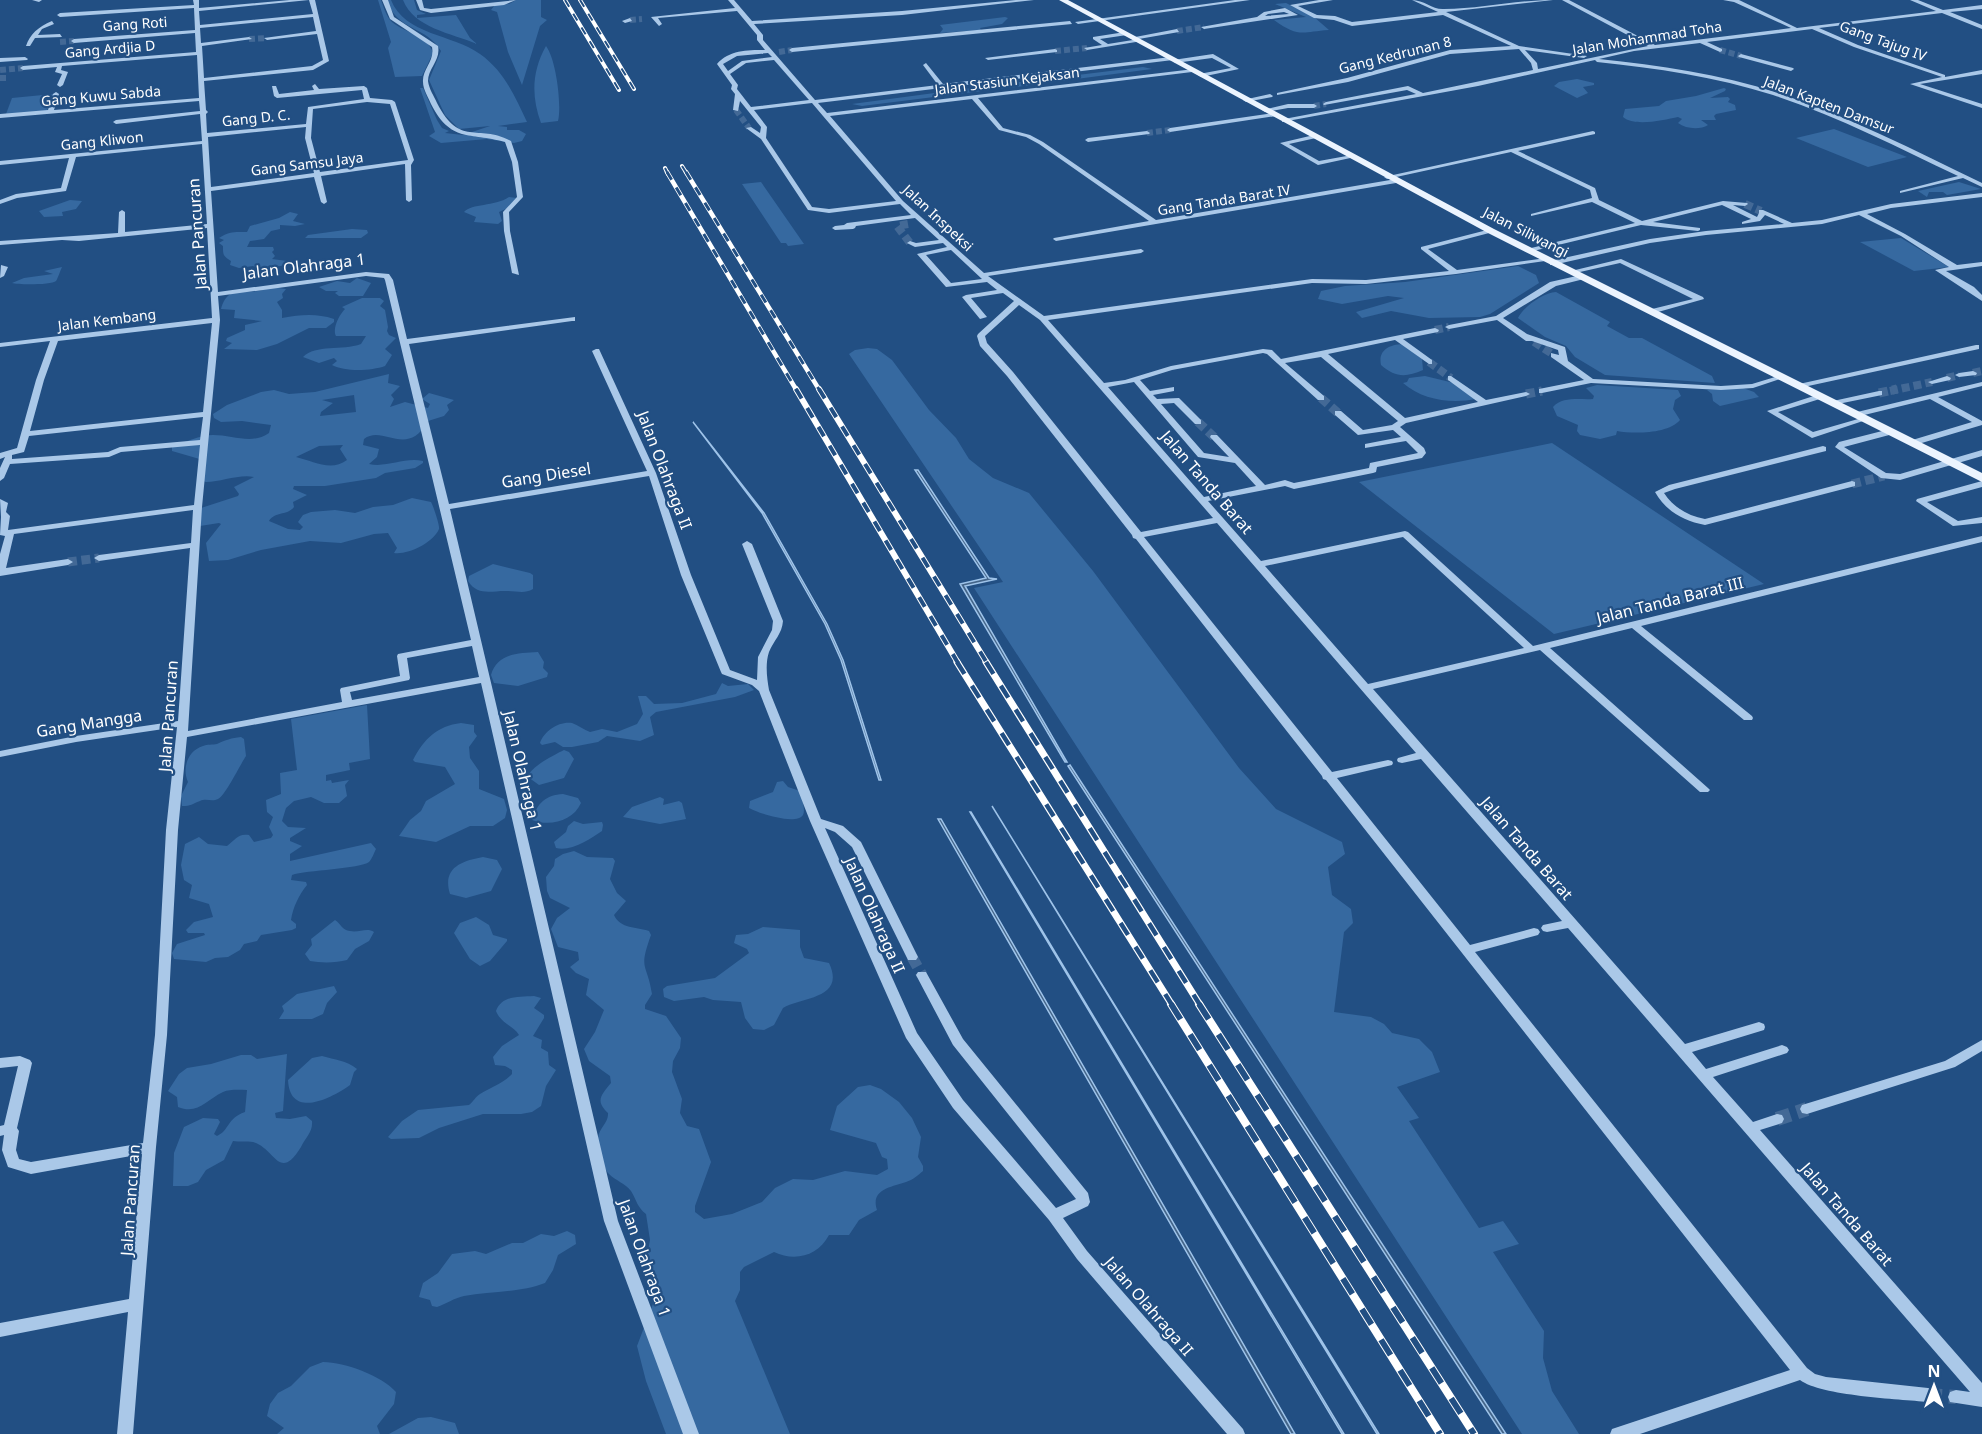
<svg xmlns="http://www.w3.org/2000/svg" width="1982" height="1434" viewBox="0 0 1982 1434" font-family="'Noto Sans',sans-serif">
  <style>
    .green { fill: #3669a0; fill-rule: evenodd }
    .water { fill: #446589; stroke: #9ec3e9; stroke-width: 1.5 }
    .lines { fill: none; stroke-linecap: round; stroke-linejoin: round }
    .minor-tunnel-far4 { stroke: #436996; stroke-width: 6; stroke-dasharray: 6 3; stroke-linecap: butt }
    .minor-tunnel-far3 { stroke: #436996; stroke-width: 8; stroke-dasharray: 8 4; stroke-linecap: butt }
    .minor-tunnel-far2 { stroke: #436996; stroke-width: 9; stroke-dasharray: 9 4.5; stroke-linecap: butt }
    .minor-tunnel-far1 { stroke: #436996; stroke-width: 11; stroke-dasharray: 11 6; stroke-linecap: butt }
    .minor-tunnel { stroke: #436996; stroke-width: 14; stroke-dasharray: 14 7; stroke-linecap: butt }
    .minor { fill: #aac8e8; fill-rule: evenodd }
    .major { fill: #ecf4fe; fill-rule: evenodd }
    .rail-far4-casing { stroke: #fff; stroke-width: 4 }
    .rail-far3-casing { stroke: #fff; stroke-width: 4.5 }
    .rail-far2-casing { stroke: #fff; stroke-width: 6 }
    .rail-far1-casing { stroke: #fff; stroke-width: 7 }
    .rail-casing { stroke: #fff; stroke-width: 8 }
    .rail-far4 { stroke: #224f83; stroke-width: 2; stroke-dasharray: 8; stroke-linecap: butt }
    .rail-far3 { stroke: #224f83; stroke-width: 3; stroke-dasharray: 9; stroke-linecap: butt }
    .rail-far2 { stroke: #224f83; stroke-width: 4; stroke-dasharray: 11; stroke-linecap: butt }
    .rail-far1 { stroke: #224f83; stroke-width: 4.5; stroke-dasharray: 14; stroke-linecap: butt }
    .rail { stroke: #224f83; stroke-width: 6; stroke-dasharray: 18; stroke-linecap: butt }
    .labels { text-anchor: middle; stroke-width: 4.5; stroke-linejoin: round; paint-order: stroke }
    .far-street-label { font-size: 14px; fill: #fff; stroke: #224f83 }
    .street-label { font-size: 16px; fill: #fff; stroke: #224f83 }
  </style>
  <rect width="100%" height="100%" fill="#224f83"/>
  <path class="green" d="M 378,0 L 381,0 C 384,8 386,16 392,22 C 405,33 428,35 433,53 L 422,76 L 395,77 L 388,48 L 391,42 Z
    M 387,0 L 391,0 C 405,35 452,34 480,54 C 504,71 515,96 527,122 L 498,126 L 507,127 L 507,130 L 519,130 L 526,134 L 522,141 L 514,143 L 487,139 L 441,143 L 429,136 L 435,132 L 420,88 L 423,88 L 437,120 L 442,128 L 449,131 L 445,133 L 463,135 L 490,126 L 459,129 L 445,115 L 429,80 L 441,51 C 427,26 396,31 387,0 Z
    M 403,0 L 414,0 L 417,10 L 426,14 L 417,15 L 417,18 L 456,15 L 470,38 L 477,44 C 451,33 414,28 403,0 Z
    M 516,0 L 541,0 L 541,17 L 547,20 L 540,26 L 522,85 L 508,52 L 497,12 L 491,10 L 495,5 L 509,4 Z
    M 1286,3 L 1314,17 L 1329,30 C 1301,32 1299,38 1274,20 L 1306,17 L 1275,4 Z
    M 1005,17 L 1008,18 L 1002,24 L 980,28 L 981,30 L 940,33 L 943,29 L 940,25 Z
    M 546,46 C 556,59 562,105 558,121 L 541,123 C 531,96 532,71 546,46 Z
    M 1143,67 L 1152,69 L 1008,88 L 1004,84 Z
    M 1577,79 L 1594,83 L 1594,85 L 1583,87 L 1588,93 L 1577,98 L 1554,86 L 1559,82 Z
    M 1002,84 L 1006,88 L 862,106 L 852,104 Z
    M 1724,88 L 1726,89 L 1725,91 L 1710,98 L 1728,97 L 1730,99 L 1728,102 L 1735,105 L 1736,110 L 1716,114 L 1714,116 L 1716,120 L 1701,120 L 1708,125 C 1700,130 1686,129 1678,123 L 1682,119 L 1678,117 C 1664,120 1634,127 1623,117 L 1625,109 L 1659,106 L 1666,101 L 1696,96 Z
    M 53,94 L 47,111 L 6,114 L 12,98 Z
    M 1834,129 L 1907,157 L 1868,167 L 1796,138 Z
    M 761,182 L 804,244 L 788,246 L 786,243 L 781,243 L 742,184 Z
    M 1959,182 L 1981,189 L 1947,195 L 1943,192 L 1929,192 L 1927,197 L 1918,191 Z
    M 509,197 L 517,198 L 508,208 L 499,212 L 502,221 L 498,224 L 474,222 L 476,217 L 464,212 C 472,203 494,207 509,197 Z
    M 70,200 L 82,201 L 76,209 L 62,212 L 63,216 L 44,217 L 39,211 Z
    M 290,212 L 298,214 L 293,221 L 305,224 L 295,226 L 280,225 L 280,229 L 271,231 L 264,239 L 250,241 L 247,247 L 273,247 L 274,250 L 272,252 L 275,256 L 272,259 L 287,261 L 285,265 L 261,270 L 253,266 L 239,268 L 230,265 L 231,261 C 223,256 223,255 223,246 L 219,243 L 224,240 L 219,238 C 230,231 234,232 247,232 L 250,226 L 279,218 Z
    M 352,229 L 367,230 L 368,233 L 361,238 L 305,238 L 308,235 Z
    M 1901,238 L 1949,267 L 1914,271 L 1860,242 Z
    M 1518,266 L 1536,275 L 1539,283 L 1490,314 L 1480,317 L 1429,318 L 1391,311 L 1362,318 L 1356,312 L 1404,298 L 1388,296 L 1342,304 L 1318,299 L 1321,291 L 1345,286 L 1405,282 Z
    M 62,267 C 60,271 58,278 56,281 C 52,285 18,285 12,283 L 24,278 L 53,274 L 44,271 Z
    M 357,278 L 371,283 L 363,296 L 339,296 L 335,293 L 338,291 L 326,291 L 319,287 L 337,281 L 350,283 Z
    M 270,287 L 286,289 L 282,294 L 283,298 L 277,302 L 282,310 L 282,318 C 301,315 315,313 334,319 L 334,322 L 326,328 L 309,328 L 277,344 L 257,350 L 224,349 L 232,343 L 226,341 L 227,338 L 245,330 L 245,325 L 262,321 L 234,318 L 235,310 L 221,309 C 229,280 250,299 270,287 Z
    M 1556,292 L 1610,322 L 1607,326 L 1629,338 L 1642,338 L 1712,376 L 1715,383 L 1605,375 L 1575,357 L 1566,346 L 1545,337 L 1518,318 C 1523,307 1543,293 1556,292 Z
    M 362,298 L 380,298 L 384,301 L 380,306 L 385,310 L 388,327 L 387,331 L 389,335 L 396,338 L 385,349 L 392,355 L 385,366 C 371,371 345,372 332,365 L 337,361 L 334,358 L 319,363 L 303,357 C 316,344 342,351 361,344 L 366,336 L 336,336 C 332,329 339,315 345,309 L 342,307 Z
    M 1402,344 L 1422,359 L 1423,370 C 1405,378 1395,377 1381,365 C 1378,350 1389,345 1402,344 Z
    M 868,348 L 877,349 L 892,360 L 929,410 L 956,438 L 969,459 L 993,478 L 1029,493 L 1093,571 L 1239,768 L 1276,809 L 1342,842 L 1345,854 L 1328,867 L 1332,895 L 1351,909 L 1353,923 L 1344,932 L 1334,1012 L 1371,1017 L 1384,1024 L 1392,1033 L 1419,1039 L 1432,1052 L 1440,1072 L 1397,1087 L 1419,1118 L 1409,1121 L 1479,1228 L 1503,1221 L 1519,1244 L 1493,1252 L 1544,1331 L 1543,1358 L 1552,1391 L 1579,1434 L 1522,1434 L 974,588 L 1003,582 L 849,354 L 855,350 Z
    M 389,374 L 388,383 L 400,386 L 391,395 L 394,399 L 390,407 L 405,402 L 428,408 L 430,404 L 422,399 L 429,393 L 454,400 L 447,405 L 449,410 L 444,416 L 428,421 C 407,459 383,424 364,439 L 363,445 L 379,449 L 377,457 L 369,464 C 387,468 404,457 423,461 L 423,463 L 415,468 L 385,473 L 376,478 L 325,486 L 294,486 L 293,489 L 307,495 L 293,502 L 294,507 C 287,516 275,511 269,521 L 288,529 L 300,530 L 303,527 L 298,522 L 303,515 L 311,512 L 335,510 L 355,513 L 373,507 L 393,505 L 412,498 L 431,502 C 433,505 440,526 439,529 C 433,543 408,555 394,553 L 397,548 L 388,533 L 374,534 L 341,543 L 310,541 L 261,550 L 228,560 L 209,561 L 206,543 L 221,524 L 219,523 L 200,526 L 201,508 L 238,496 L 239,494 L 234,487 L 254,477 C 239,474 221,482 206,482 L 203,481 L 203,460 L 172,451 L 172,447 C 185,442 200,435 213,435 C 233,435 252,445 269,433 L 271,425 L 242,421 L 221,422 L 214,418 L 213,414 L 227,405 L 261,392 L 274,390 L 289,394 L 315,392 ZM 354,395 L 356,412 L 320,416 L 321,412 L 333,403 L 322,400 ZM 343,445 L 340,449 L 347,460 C 331,472 313,461 296,457 L 319,446 Z
    M 1425,376 L 1454,383 L 1476,399 C 1451,404 1422,400 1403,383 L 1407,382 L 1409,378 Z
    M 1597,385 L 1678,390 L 1681,396 L 1675,400 L 1673,409 L 1680,420 C 1668,434 1634,434 1617,431 L 1616,435 L 1600,439 L 1580,435 L 1577,431 L 1578,425 L 1557,416 L 1553,407 C 1563,396 1580,400 1593,399 L 1594,396 L 1586,388 Z
    M 1743,388 L 1754,392 L 1759,397 L 1720,406 L 1713,401 L 1712,394 L 1707,390 Z
    M 1552,443 L 1764,584 L 1554,634 L 1359,482 Z
    M 493,564 L 530,573 L 533,575 L 533,589 C 524,594 518,591 508,591 C 493,590 478,597 468,581 L 469,576 Z
    M 538,652 L 544,662 L 543,668 L 548,673 L 547,677 L 518,686 L 494,683 L 491,675 C 497,653 519,653 538,652 Z
    M 722,683 L 728,686 L 748,684 L 754,690 L 735,697 L 656,712 L 650,717 L 654,735 L 640,741 L 607,736 L 598,742 L 572,747 L 563,747 L 555,742 L 542,745 L 540,743 C 544,731 559,721 572,723 C 578,725 584,730 590,732 L 602,729 L 617,732 L 637,724 L 643,714 L 638,696 L 646,696 L 654,704 L 682,703 L 716,694 Z
    M 367,705 L 370,759 L 349,763 L 350,770 L 326,775 L 326,781 L 331,780 L 332,783 L 349,780 L 345,785 L 347,796 L 339,803 L 324,803 L 311,797 L 294,801 L 286,808 L 282,821 L 288,827 L 306,828 L 290,838 L 290,841 L 302,846 L 290,854 L 290,861 L 371,843 L 376,849 C 374,853 372,859 369,862 C 360,869 306,870 292,875 L 291,880 L 306,882 L 307,885 C 299,895 293,907 291,920 L 296,924 L 296,928 L 292,930 L 261,935 L 257,941 L 244,944 L 240,950 L 228,957 L 215,958 L 206,962 L 174,959 L 172,953 L 177,944 L 205,935 L 204,933 L 188,933 L 186,930 L 194,922 L 213,917 L 209,904 L 189,898 L 192,885 L 184,880 L 181,865 L 185,844 L 199,837 L 208,844 L 227,846 C 235,840 238,833 249,835 L 254,842 L 271,838 L 273,835 L 269,827 L 273,817 L 267,812 L 266,800 L 281,794 L 280,773 L 297,770 L 291,719 Z
    M 461,723 L 474,725 L 474,732 L 477,736 L 469,747 L 470,758 L 479,771 L 479,789 L 504,799 L 507,810 L 505,818 L 493,826 L 470,826 L 436,842 L 399,836 L 410,820 L 421,811 L 426,801 L 455,784 L 445,767 L 415,762 L 413,760 C 424,739 437,726 461,723 Z
    M 241,737 L 244,739 L 246,756 C 240,765 225,796 218,799 C 212,802 206,798 200,801 C 192,804 191,806 182,806 L 181,796 L 188,782 C 182,769 187,751 203,746 C 207,744 213,745 217,744 C 226,740 231,738 241,737 Z
    M 564,750 L 569,752 L 574,759 L 564,778 L 539,785 L 528,777 C 530,767 554,755 564,750 Z
    M 783,781 L 788,787 L 800,791 C 801,797 806,809 803,815 C 796,826 758,813 749,808 L 750,801 L 773,792 L 777,782 Z
    M 563,794 L 578,798 L 581,803 C 573,821 550,827 532,820 C 537,803 546,795 563,794 Z
    M 660,797 L 664,799 L 663,805 L 679,801 L 682,803 L 686,819 L 660,824 L 623,817 L 632,807 Z
    M 574,821 L 583,824 L 602,822 L 603,825 L 602,831 C 590,839 571,852 556,848 L 554,842 L 566,832 L 568,826 Z
    M 574,851 L 587,857 L 613,858 L 615,861 L 610,879 L 617,893 L 626,901 L 614,915 C 620,929 637,927 649,931 L 651,935 C 638,971 647,962 652,994 L 645,1005 L 645,1009 L 666,1016 L 681,1038 L 680,1048 L 673,1061 L 672,1072 L 682,1099 L 680,1113 L 687,1126 L 699,1129 L 711,1162 L 695,1206 L 695,1212 L 704,1219 L 732,1214 L 762,1202 L 775,1188 L 793,1179 L 813,1180 L 845,1171 L 877,1175 L 888,1169 L 887,1159 L 882,1157 L 876,1143 L 830,1130 L 837,1106 L 858,1087 L 870,1085 L 881,1089 L 899,1102 L 912,1118 L 921,1137 L 918,1157 L 923,1166 L 923,1171 C 918,1175 913,1180 906,1182 C 892,1187 870,1189 877,1210 L 859,1220 L 849,1235 L 829,1235 C 818,1256 795,1262 774,1252 L 744,1267 L 740,1272 L 740,1290 L 735,1301 L 790,1434 L 666,1434 L 646,1381 L 637,1346 L 653,1304 L 661,1295 L 647,1256 L 650,1240 L 646,1214 C 637,1207 637,1201 631,1191 C 625,1183 616,1181 609,1174 C 602,1167 598,1147 598,1138 C 599,1128 609,1122 608,1113 C 595,1101 601,1095 611,1083 L 610,1076 L 589,1061 L 584,1049 L 595,1032 L 604,1010 L 586,995 L 589,979 L 576,973 L 570,967 L 579,960 L 578,952 L 558,947 L 551,929 L 557,918 L 570,908 L 550,898 L 547,891 L 546,877 L 554,866 L 555,859 L 563,854 Z
    M 483,857 L 497,860 L 502,869 L 491,891 L 466,898 L 450,894 C 442,868 461,861 483,857 Z
    M 476,917 L 489,925 L 493,935 L 507,939 L 507,941 L 490,961 L 480,966 L 470,959 L 454,933 L 460,923 Z
    M 335,920 C 341,924 342,930 350,931 C 359,933 367,927 374,932 L 369,941 L 355,949 L 347,960 C 336,963 321,963 310,961 L 305,954 L 312,945 L 311,939 Z
    M 763,927 L 800,930 L 800,947 L 804,958 L 829,963 C 846,999 802,997 783,1008 L 774,1025 L 764,1030 L 753,1029 L 745,1018 L 741,1002 L 713,1000 L 704,997 L 674,1001 L 664,997 L 663,989 L 667,986 L 715,978 L 749,953 L 747,949 L 734,943 L 736,935 L 748,934 Z
    M 334,986 L 337,992 L 327,1003 L 323,1014 L 312,1019 L 279,1019 L 284,1011 L 282,1006 L 297,994 Z
    M 534,996 L 541,998 L 534,1008 L 544,1015 L 544,1018 L 533,1036 L 542,1040 L 541,1048 L 548,1052 L 549,1065 L 556,1070 L 546,1086 L 541,1106 L 532,1112 L 521,1114 L 483,1114 L 439,1128 L 419,1138 L 391,1139 L 388,1137 L 402,1121 L 418,1110 L 469,1105 C 474,1101 475,1097 480,1094 C 491,1087 502,1084 512,1074 L 512,1070 L 505,1066 L 495,1065 L 493,1057 L 502,1046 L 519,1035 C 513,1025 501,1024 496,1011 C 502,995 519,997 534,996 Z
    M 287,1054 L 283,1111 L 275,1113 L 276,1118 L 290,1119 L 306,1116 L 312,1121 C 313,1132 306,1137 301,1147 C 279,1183 275,1148 253,1142 C 247,1141 239,1142 233,1141 L 224,1160 L 206,1170 L 198,1182 L 188,1186 L 173,1186 L 174,1153 L 184,1127 L 203,1118 L 218,1119 L 220,1122 L 214,1134 L 217,1136 C 230,1130 226,1119 245,1112 L 247,1090 C 240,1090 230,1089 223,1092 C 206,1100 198,1115 178,1107 L 177,1097 L 168,1091 L 179,1074 L 187,1068 L 211,1064 L 241,1055 L 251,1055 L 257,1059 Z
    M 322,1056 C 335,1060 346,1060 357,1069 L 354,1072 L 350,1085 C 332,1098 290,1120 288,1080 L 312,1058 Z
    M 567,1231 L 575,1235 L 576,1244 L 558,1255 L 553,1270 L 545,1283 C 520,1293 490,1291 464,1296 C 454,1298 446,1304 437,1307 L 432,1306 L 430,1300 L 419,1297 L 423,1283 L 438,1273 L 452,1254 L 475,1251 L 486,1254 L 512,1243 L 523,1243 L 541,1234 L 554,1236 Z
    M 323,1362 C 345,1362 382,1376 396,1392 L 394,1404 L 377,1426 L 380,1434 L 277,1434 L 284,1428 L 267,1416 L 270,1404 L 278,1393 L 291,1386 L 310,1367 Z
    M 431,1417 L 455,1423 L 459,1434 L 389,1434 L 418,1418 Z"/>
  <path class="water" d="M 693,422 L 764,513 L 827,624 L 843,660 L 881,780 L 879,780 L 841,660 L 825,624 L 762,513 Z
    M 915,470 L 918,470 L 989,578 L 997,579 L 965,586 L 1067,762 L 1065,762 L 960,584 L 986,578 Z
    M 1070,765 L 1506,1434 L 1502,1434 L 1068,766 Z
    M 992,806 L 1379,1434 L 1377,1434 Z
    M 970,812 L 971,812 L 1344,1434 L 1342,1434 Z
    M 938,819 L 941,819 L 1295,1434 L 1291,1434 Z"/>
  <g class="lines">
    <path class="minor-tunnel-far4" d="M 630,20 L 642,19
      M 1177,31 L 1204,27
      M 249,39 L 267,38
      M 60,42 L 74,41
      M 1720,50 L 1741,56
      M 1055,51 L 1087,48
      M 779,52 L 792,50
      M 0,70 L 23,68
      M 0,78 L 6,78
      M 1314,106 L 1326,104
      M 736,110 L 749,128
      M 1147,133 L 1170,130"/>
    <path class="minor-tunnel-far3" d="M 1745,204 L 1761,211
      M 908,224 L 897,226 L 910,243
      M 1435,330 L 1449,327
      M 1534,342 L 1554,355
      M 1429,362 L 1451,378
      M 1973,373 L 1982,371
      M 1947,378 L 1959,375
      M 1890,391 L 1932,382"/>
    <path class="minor-tunnel-far2" d="M 1879,393 L 1897,389
      M 1526,394 L 1542,391
      M 1321,398 L 1338,413
      M 1198,422 L 1214,437
      M 1852,484 L 1884,476
      M 68,562 L 99,558"/>
    <path class="minor-tunnel-far1" d="M 912,957 L 922,975"/>
    <path class="minor-tunnel" d="M 1777,1119 L 1807,1109
      M 1928,1395 L 1956,1397"/>
    <path class="minor" d="M 32,0 L 42,0 L 39,2 Z
      M 193,0 L 199,0 L 199,8 L 290,0 L 315,0 L 329,61 L 313,70 L 204,81 L 206,110 L 208,112 L 206,114 L 207,133 L 306,124 L 308,107 L 364,99 L 362,90 L 277,98 L 274,96 L 272,86 L 276,86 L 279,94 L 314,90 L 312,86 L 315,84 L 319,89 L 364,86 L 367,88 L 370,98 L 392,100 L 395,102 L 414,160 L 411,165 L 412,200 L 409,202 L 406,200 L 405,164 L 321,176 L 327,202 L 324,204 L 321,202 L 314,177 L 211,191 L 218,292 L 366,272 L 389,274 L 393,280 L 407,339 L 575,317 L 575,321 L 572,321 L 409,344 L 449,504 L 647,471 L 592,351 L 596,349 L 599,349 L 656,473 L 691,575 L 730,670 L 757,680 L 758,657 L 772,630 L 773,621 L 742,544 L 747,541 L 752,544 L 783,621 C 782,634 774,640 769,652 C 765,664 767,678 769,690 L 821,819 L 843,826 L 861,842 L 918,957 L 916,960 L 908,960 L 852,847 L 835,832 L 825,828 L 917,1033 L 963,1100 L 1056,1208 L 1076,1199 L 953,1045 L 916,975 L 918,972 L 926,972 L 963,1039 L 1088,1193 L 1090,1202 L 1088,1206 L 1063,1218 L 1087,1251 L 1243,1429 L 1245,1434 L 1227,1434 L 1077,1259 L 1049,1220 L 953,1108 L 906,1038 L 810,821 L 759,691 L 752,685 L 722,674 L 721,672 L 681,575 L 649,476 L 450,509 L 618,1221 L 699,1434 L 683,1434 L 604,1221 L 481,683 L 187,737 L 178,830 L 167,1035 L 156,1147 L 133,1434 L 117,1434 L 128,1312 L 0,1337 L 0,1323 L 129,1299 L 142,1154 L 31,1174 L 8,1167 L 2,1150 L 4,1135 L 0,1136 L 0,1126 L 4,1125 L 18,1066 L 0,1068 L 0,1058 L 20,1056 L 30,1060 L 32,1063 L 17,1128 L 19,1131 L 16,1150 L 19,1159 L 31,1162 L 143,1143 L 155,1035 L 166,830 L 177,727 L 76,742 L 0,757 L 0,751 L 76,736 L 178,721 L 190,548 L 99,561 L 94,558 L 99,555 L 191,543 L 193,510 L 14,534 L 6,568 L 68,559 L 73,562 L 68,565 L 0,576 L 0,554 L 5,536 L 0,535 L 1,517 L 0,499 L 8,503 L 6,512 L 10,516 L 8,530 L 194,505 L 200,445 L 121,452 L 109,457 L 10,464 L 4,478 L 0,481 L 0,468 L 5,457 L 0,459 L 0,453 L 17,448 L 36,380 L 50,341 L 0,347 L 0,343 L 212,318 L 207,228 L 79,241 L 62,240 L 0,245 L 0,241 L 118,233 L 119,212 L 122,210 L 125,212 L 125,232 L 207,224 L 202,144 L 76,157 L 66,191 L 17,198 L 0,204 L 0,200 L 16,194 L 61,188 L 69,158 L 0,165 L 0,161 L 202,141 L 200,114 L 116,124 L 113,122 L 116,120 L 200,111 L 199,101 L 0,118 L 0,114 L 48,110 L 53,94 L 56,92 L 59,94 L 54,110 L 199,98 L 197,55 L 62,66 L 61,70 L 68,72 L 63,85 L 60,87 L 57,85 L 62,74 L 55,72 L 57,67 L 23,70 L 20,68 L 23,66 L 196,52 L 195,33 L 74,43 L 71,41 L 74,39 L 195,30 L 194,8 L 60,17 L 57,15 L 60,13 L 194,5 ZM 309,0 L 313,14 L 200,25 L 199,11 ZM 313,17 L 316,31 L 264,38 L 267,40 L 317,34 L 323,60 L 312,66 L 204,78 L 202,46 L 252,39 L 249,37 L 201,43 L 200,28 ZM 367,102 L 390,104 L 408,160 L 320,172 L 311,138 L 313,109 ZM 306,127 L 305,138 L 314,173 L 211,187 L 208,137 ZM 366,276 L 384,278 L 385,280 L 471,640 L 398,654 L 397,656 L 400,676 L 341,688 L 340,690 L 342,702 L 188,731 L 202,507 L 220,320 L 218,296 ZM 212,323 L 203,412 L 30,431 L 44,380 L 58,341 ZM 203,417 L 200,440 L 120,447 L 108,452 L 12,459 L 12,455 L 24,452 L 29,436 ZM 472,646 L 479,677 L 352,700 L 350,692 L 409,680 L 410,678 L 407,658 Z
      M 382,0 L 388,0 L 394,17 L 438,46 C 441,60 428,68 428,81 C 429,89 434,96 437,103 C 460,148 478,123 511,141 L 518,162 L 523,197 L 509,212 L 510,231 L 519,275 L 512,273 L 504,231 L 503,212 L 517,197 L 512,162 L 505,142 C 469,132 451,143 431,104 C 428,97 423,89 423,82 C 422,69 435,61 432,47 L 390,19 Z
      M 416,0 L 422,0 L 424,8 L 431,9 L 516,0 L 504,5 L 431,13 L 420,10 Z
      M 728,0 L 734,0 L 752,21 L 902,11 L 1016,0 L 1034,0 L 902,15 L 754,24 L 763,35 L 763,40 L 815,100 L 938,85 L 923,65 L 926,63 L 943,84 L 1171,57 L 1173,60 L 1213,54 L 1239,69 L 1201,77 L 1198,75 L 1199,74 L 1231,68 L 1212,58 L 1175,63 L 1173,60 L 818,103 L 827,113 L 1194,69 L 1194,71 L 1192,72 L 978,98 L 1003,128 L 1030,135 L 1043,142 L 1156,220 L 1396,179 L 1399,181 L 1396,183 L 1056,241 L 1053,239 L 1054,238 L 1149,221 L 1039,144 L 1026,137 L 999,130 L 972,99 L 830,116 L 903,201 L 984,273 L 1141,249 L 1144,251 L 1141,253 L 988,276 L 1044,316 L 1312,279 L 1366,280 L 1449,271 L 1421,249 L 1421,247 L 1491,229 L 1493,230 L 1493,232 L 1428,249 L 1457,270 L 1547,258 L 1549,259 L 1545,261 L 1456,274 L 1366,284 L 1312,283 L 1048,320 L 1104,383 L 1125,380 L 1171,366 L 1263,349 L 1272,350 L 1281,359 L 1435,328 L 1439,330 L 1438,332 L 1403,339 L 1432,360 L 1432,364 L 1429,364 L 1395,340 L 1328,354 L 1405,418 L 1478,402 L 1448,380 L 1448,376 L 1451,376 L 1486,400 L 1526,392 L 1530,394 L 1526,396 L 1406,423 L 1400,427 L 1424,448 L 1426,453 L 1422,458 L 1377,467 L 1376,472 L 1373,473 L 1294,489 L 1285,486 L 1208,501 L 1261,561 L 1405,531 L 1408,532 L 1533,646 L 1982,536 L 1982,542 L 1641,626 L 1752,716 L 1753,718 L 1752,720 L 1744,720 L 1632,628 L 1550,648 L 1708,788 L 1710,790 L 1708,792 L 1700,792 L 1540,650 L 1373,689 L 1685,1044 L 1759,1022 L 1764,1024 L 1765,1027 L 1764,1030 L 1692,1052 L 1706,1069 L 1782,1045 L 1787,1047 L 1789,1050 L 1787,1053 L 1713,1077 L 1753,1122 L 1777,1114 L 1782,1115 L 1784,1119 L 1782,1123 L 1760,1130 L 1982,1383 L 1982,1407 L 1950,1402 L 1948,1397 L 1950,1392 L 1956,1390 L 1970,1392 L 1568,928 L 1547,932 L 1543,931 L 1541,928 L 1543,925 L 1562,921 L 1421,759 L 1402,763 L 1398,762 L 1397,760 L 1398,758 L 1416,753 L 1217,523 L 1144,537 L 1332,772 L 1388,760 L 1392,761 L 1393,763 L 1392,765 L 1337,778 L 1470,945 L 1534,928 L 1538,929 L 1540,932 L 1538,935 L 1475,952 L 1807,1368 L 1815,1374 L 1826,1377 L 1928,1388 L 1934,1390 L 1936,1395 L 1934,1400 L 1928,1402 C 1899,1399 1821,1396 1800,1380 L 1640,1434 L 1610,1434 L 1612,1429 L 1618,1427 L 1790,1370 L 1326,780 L 1323,779 L 1322,776 L 1136,539 L 1133,538 L 1132,535 L 1007,376 L 980,346 L 977,336 L 978,334 L 1014,301 L 1003,293 L 971,298 L 987,317 L 980,319 L 962,297 L 966,295 L 997,290 L 987,282 L 946,287 L 917,254 L 947,247 L 943,243 L 915,247 L 907,243 L 910,241 L 916,243 L 939,240 L 915,218 L 856,226 L 855,228 L 853,229 L 835,230 L 832,228 L 835,226 L 844,225 L 847,223 L 911,215 L 900,204 L 829,213 L 808,210 L 761,139 L 746,128 L 751,127 L 760,133 L 761,127 L 740,101 L 738,111 L 733,110 L 735,94 L 731,89 L 732,85 L 717,64 C 729,50 748,50 765,50 L 757,40 L 757,35 L 737,11 L 658,18 L 662,24 L 659,26 L 651,17 L 735,8 ZM 768,53 L 772,57 L 742,61 L 728,71 L 723,64 L 737,56 ZM 774,60 L 809,100 L 751,107 L 737,89 L 738,85 L 730,74 L 746,63 ZM 812,103 L 823,116 L 896,201 L 829,209 L 812,207 L 766,138 L 767,127 L 754,110 ZM 951,250 L 982,279 L 951,283 L 926,255 ZM 1019,305 L 1040,320 L 1213,518 L 1141,532 L 1013,372 L 987,343 L 985,336 ZM 1263,353 L 1267,354 L 1318,400 L 1324,400 L 1324,396 L 1285,363 L 1321,357 L 1398,421 L 1392,425 L 1363,430 L 1341,411 L 1335,411 L 1335,415 L 1358,435 L 1393,430 L 1401,437 L 1365,444 L 1365,448 L 1406,441 L 1418,453 L 1370,463 L 1369,468 L 1294,483 L 1285,480 L 1265,485 L 1217,435 L 1211,435 L 1210,437 L 1229,457 L 1204,453 L 1161,404 L 1174,403 L 1195,424 L 1201,424 L 1201,420 L 1179,398 L 1157,399 L 1153,395 L 1174,391 L 1174,387 L 1150,391 L 1140,380 L 1172,370 ZM 1134,382 L 1198,457 L 1235,463 L 1256,486 L 1204,497 L 1108,387 ZM 1403,537 L 1524,648 L 1368,684 L 1265,566 Z
      M 1235,0 L 1250,0 L 1078,24 L 1075,22 Z
      M 1319,0 L 1333,0 L 1298,6 L 1317,15 L 1335,16 L 1352,22 L 1438,12 L 1412,0 C 1424,0 1433,10 1444,9 C 1480,9 1516,0 1553,0 L 1446,12 L 1519,46 L 1587,56 L 1584,58 L 1525,50 L 1537,63 L 1538,69 L 1648,46 L 1562,0 L 1569,0 L 1655,45 L 1791,28 L 1734,2 L 1723,0 L 1739,0 L 1797,28 L 1936,11 L 1910,0 L 1918,0 L 1943,10 L 1982,5 L 1982,9 L 1950,12 L 1982,25 L 1982,29 L 1942,13 L 1819,28 L 1858,45 L 1945,75 L 1945,77 L 1982,70 L 1982,74 L 1920,84 L 1982,104 L 1982,108 L 1910,84 L 1942,77 L 1854,47 L 1812,29 L 1707,42 L 1722,49 L 1722,51 L 1720,52 L 1700,43 L 1634,51 L 1599,59 C 1659,65 1720,74 1778,93 C 1848,116 1916,151 1982,183 L 1982,187 L 1963,178 L 1900,193 L 1900,191 L 1958,176 C 1897,147 1837,116 1773,95 C 1716,77 1656,68 1597,62 L 1595,60 L 1478,86 L 1282,122 L 1282,120 L 1284,119 L 1416,94 L 1407,90 L 1324,105 L 1323,104 L 1326,102 L 1408,86 L 1423,93 L 1533,70 L 1531,63 L 1519,49 L 1450,54 L 1348,82 L 1277,95 L 1277,93 L 1347,78 L 1450,50 L 1511,46 L 1443,15 L 1352,26 L 1334,20 L 1314,18 L 1290,5 Z
      M 1285,8 L 1298,15 L 1204,29 L 1201,27 L 1257,17 L 1264,12 ZM 1284,12 L 1289,14 L 1265,16 L 1268,14 Z
      M 630,18 L 632,21 L 625,23 L 622,21 Z
      M 52,21 L 54,24 L 42,29 L 38,35 L 60,34 L 62,37 L 35,38 L 30,46 L 26,46 C 30,34 38,27 52,21 Z
      M 1070,21 L 1072,24 L 792,52 L 789,50 L 792,48 Z
      M 1177,29 L 1179,32 L 1133,40 L 1130,38 Z
      M 1125,32 L 1127,35 L 1100,39 L 1108,44 L 1139,39 L 1142,41 L 1087,50 L 1084,48 L 1102,45 L 1093,39 L 1093,37 Z
      M 1055,49 L 1057,50 L 1057,52 L 988,60 L 985,58 Z
      M 1741,54 L 1793,68 L 1794,69 L 1791,71 L 1739,57 L 1738,56 Z
      M 25,57 L 28,59 L 27,60 L 0,62 L 0,58 Z
      M 1270,94 L 1273,96 L 1272,97 L 1246,102 L 1243,100 Z
      M 1288,104 L 1314,104 L 1317,106 L 1314,108 L 1288,108 L 1265,112 L 1262,110 Z
      M 1274,113 L 1277,115 L 1276,116 L 1170,132 L 1167,130 L 1170,128 Z
      M 1147,131 L 1150,133 L 1149,134 L 1088,142 L 1085,140 L 1088,138 Z
      M 1593,131 L 1595,132 L 1595,134 L 1518,151 L 1595,188 L 1599,200 L 1642,221 L 1723,201 L 1747,203 L 1748,204 L 1745,206 L 1733,205 L 1757,217 L 1759,213 L 1759,210 L 1763,210 L 1792,223 L 1822,220 L 1891,204 L 1982,193 L 1982,197 L 1891,208 L 1867,214 L 1905,234 L 1957,265 L 1982,262 L 1982,266 L 1946,271 L 1974,287 L 1982,295 L 1982,301 L 1935,270 L 1949,267 L 1901,236 L 1859,215 L 1822,224 L 1706,235 L 1650,243 L 1553,265 L 1550,265 L 1550,261 L 1650,239 L 1706,231 L 1784,224 L 1765,215 L 1760,221 L 1742,224 L 1742,222 L 1751,219 L 1722,205 L 1653,222 L 1700,228 L 1700,230 L 1698,231 L 1641,225 L 1529,252 L 1527,251 L 1527,249 L 1635,223 L 1592,202 L 1531,216 L 1531,214 L 1592,198 L 1590,190 L 1511,152 L 1387,179 L 1384,177 Z
      M 1314,135 L 1317,137 L 1316,138 L 1289,144 L 1319,161 L 1352,155 L 1355,157 L 1318,165 L 1280,143 Z
      M 1621,259 L 1703,297 L 1704,299 L 1651,314 L 1647,312 L 1648,310 L 1693,299 L 1620,263 L 1571,274 L 1567,272 Z
      M 1,265 L 8,267 L 4,276 L 0,278 Z
      M 1581,275 L 1585,277 L 1584,279 L 1556,286 L 1503,318 L 1527,334 L 1565,347 L 1568,361 L 1593,379 L 1721,386 L 1752,384 L 1782,375 L 1786,377 L 1753,388 L 1721,390 L 1591,383 L 1542,393 L 1539,393 L 1539,389 L 1584,380 L 1551,357 L 1551,353 L 1559,355 L 1558,350 L 1532,341 L 1526,341 L 1497,320 L 1449,329 L 1445,327 L 1449,325 L 1496,316 L 1550,282 Z
      M 1976,345 L 1979,345 L 1979,349 L 1799,388 L 1795,386 L 1799,384 Z
      M 1973,371 L 1977,373 L 1976,375 L 1959,377 L 1955,375 L 1959,373 Z
      M 1947,376 L 1951,378 L 1950,380 L 1932,384 L 1928,382 Z
      M 1982,382 L 1982,386 L 1938,397 L 1982,421 L 1982,425 L 1915,445 L 1912,446 L 1908,443 L 1909,441 L 1972,422 L 1930,399 L 1856,417 L 1852,415 L 1853,413 Z
      M 1879,391 L 1882,391 L 1882,395 L 1833,405 L 1829,403 L 1833,401 Z
      M 1820,394 L 1824,396 L 1823,398 L 1778,412 L 1813,432 L 1865,417 L 1869,419 L 1812,438 L 1767,411 Z
      M 1890,429 L 1894,432 L 1893,434 L 1844,447 L 1886,473 L 1900,474 L 1982,450 L 1982,456 L 1900,480 L 1881,478 L 1835,447 L 1839,442 Z
      M 1823,446 L 1826,447 L 1826,451 L 1675,489 L 1664,493 C 1673,507 1688,516 1705,519 L 1852,481 L 1855,482 L 1855,486 L 1705,525 C 1683,521 1666,511 1655,492 L 1669,485 Z
      M 1982,481 L 1982,487 L 1927,502 L 1958,521 L 1982,517 L 1982,523 L 1953,526 L 1916,501 L 1917,499 Z
      M 1982,1040 L 1982,1051 L 1955,1067 L 1807,1114 L 1802,1113 L 1800,1109 L 1802,1105 L 1945,1061 Z"/>
    <path class="major" d="M 1059,0 L 1068,0 L 1494,229 L 1982,473 L 1982,482 L 1488,233 Z"/>
    <defs>
      <path id="rail-far4" d="M 565,0 L 619,90
        M 580,0 L 634,89
        M 682,166 L 687,174
        M 665,168 L 668,174"/>
      <path id="rail-far3" d="M 667,172 L 797,391
        M 686,172 L 820,391"/>
      <path id="rail-far2" d="M 796,389 L 958,663
        M 819,389 L 987,663"/>
      <path id="rail-far1" d="M 957,662 L 1172,1005
        M 986,662 L 1200,1005"/>
      <path id="rail" d="M 1171,1004 L 1440,1434
        M 1199,1004 L 1474,1434"/>
    </defs>
    <use href="#rail-far4" class="rail-far4-casing"/>
    <use href="#rail-far3" class="rail-far3-casing"/>
    <use href="#rail-far2" class="rail-far2-casing"/>
    <use href="#rail-far1" class="rail-far1-casing"/>
    <use href="#rail" class="rail-casing"/>
    <use href="#rail-far4" class="rail-far4"/>
    <use href="#rail-far3" class="rail-far3"/>
    <use href="#rail-far2" class="rail-far2"/>
    <use href="#rail-far1" class="rail-far1"/>
    <use href="#rail" class="rail"/>
  </g>
  <g class="labels">
    <g class="far-street-label">
      <text transform="translate(135 24) rotate(-4)" y="5">Gang Roti</text>
      <text transform="translate(1647 38) rotate(-9)" y="5">Jalan Mohammad Toha</text>
      <text transform="translate(1883 41) rotate(20)" y="5">Gang Tajug IV</text>
      <text transform="translate(110 49) rotate(-5)" y="5">Gang Ardjia D</text>
      <text transform="translate(1395 55) rotate(-14)" y="5">Gang Kedrunan 8</text>
      <text transform="translate(1007 81) rotate(-7)" y="5">Jalan Stasiun Kejaksan</text>
      <text transform="translate(101 96) rotate(-5)" y="5">Gang Kuwu Sabda</text>
      <text transform="translate(1829 105) rotate(21)" y="5">Jalan Kapten Damsur</text>
      <text transform="translate(256 118) rotate(-6)" y="5">Gang D. C.</text>
      <text transform="translate(102 141) rotate(-6)" y="5">Gang Kliwon</text>
      <text transform="translate(307 164) rotate(-7)" y="5">Gang Samsu Jaya</text>
      <text transform="translate(1224 200) rotate(-9)" y="5">Gang Tanda Barat IV</text>
      <text transform="translate(938 218) rotate(43)" y="5">Jalan Inspeksi</text>
      <text transform="translate(1526 232) rotate(27)" y="5">Jalan Siliwangi</text>
      <text transform="translate(107 320) rotate(-7)" y="5">Jalan Kembang</text>
    </g>
    <g class="street-label">
      <text transform="translate(197 234) rotate(-94)" y="6">Jalan Pancuran</text>
      <text transform="translate(304 266) rotate(-7)" y="6">Jalan Olahraga 1</text>
      <text transform="translate(665 470) rotate(69)" y="6">Jalan Olahraga II</text>
      <text transform="translate(546 475) rotate(-9)" y="6">Gang Diesel</text>
      <text transform="translate(1207 482) rotate(49)" y="6">Jalan Tanda Barat</text>
      <text transform="translate(1670 600) rotate(-14)" y="6">Jalan Tanda Barat III</text>
      <text transform="translate(168 716) rotate(-86)" y="6">Jalan Pancuran</text>
      <text transform="translate(89 723) rotate(-9)" y="6">Gang Mangga</text>
      <text transform="translate(523 771) rotate(77)" y="6">Jalan Olahraga 1</text>
      <text transform="translate(1527 848) rotate(49)" y="6">Jalan Tanda Barat</text>
      <text transform="translate(875 915) rotate(66)" y="6">Jalan Olahraga II</text>
      <text transform="translate(130 1200) rotate(-86)" y="6">Jalan Pancuran</text>
      <text transform="translate(1847 1214) rotate(49)" y="6">Jalan Tanda Barat</text>
      <text transform="translate(645 1258) rotate(70)" y="6">Jalan Olahraga 1</text>
      <text transform="translate(1149 1306) rotate(49)" y="6">Jalan Olahraga II</text>
    </g>
  </g>
  <g transform="translate(1934 1386)" stroke="#224f83" stroke-width="4.5" paint-order="stroke">
  <path d="M0-4.5L10 22L0 15L-10 22Z" fill="#ffffff"/>
  <text y="-9" font-size="16" font-weight="bold" text-anchor="middle" fill="#ffffff">N</text>
  </g>
</svg>
